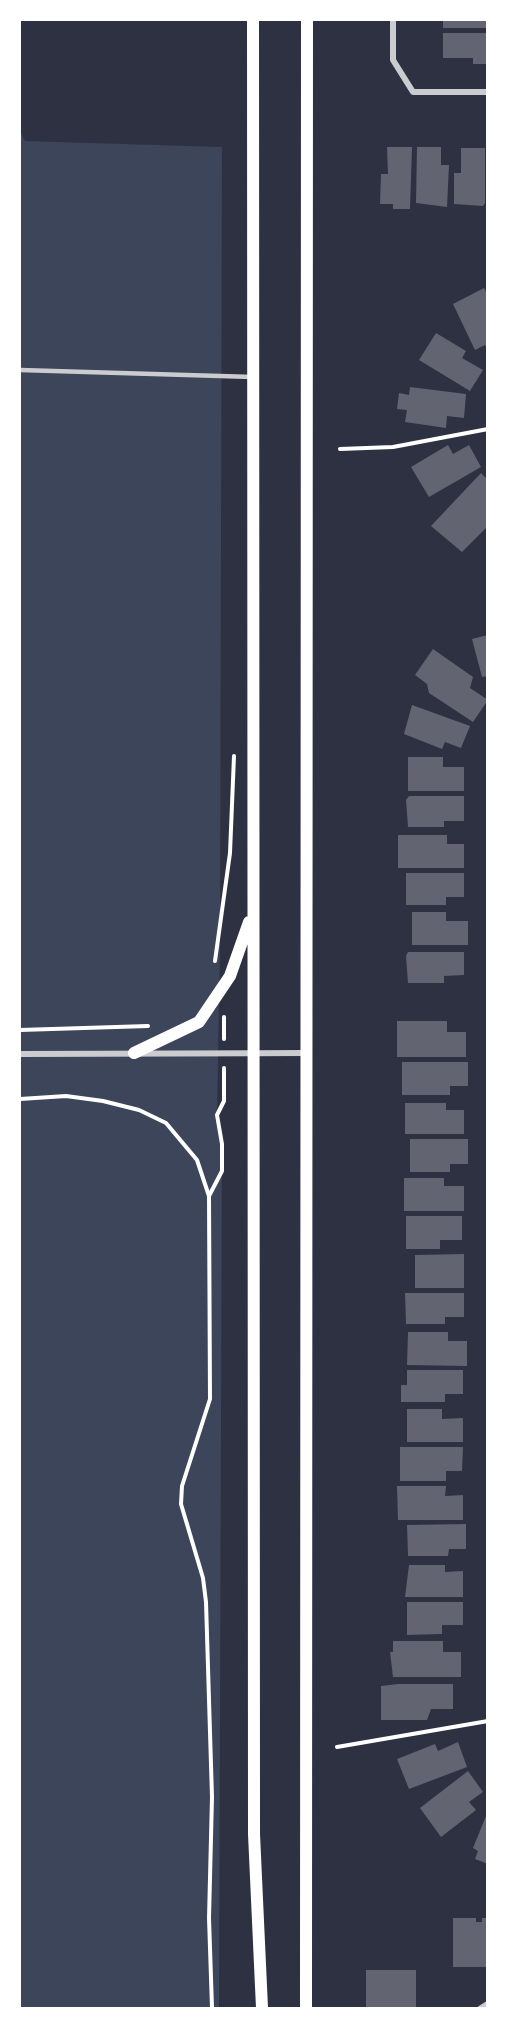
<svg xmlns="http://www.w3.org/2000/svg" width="507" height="2028" viewBox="0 0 507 2028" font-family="Literata,serif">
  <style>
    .green { fill: #3c4559 }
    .building { fill: #626471 }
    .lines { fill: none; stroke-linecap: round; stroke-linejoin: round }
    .path { stroke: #fff; stroke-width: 4 }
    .service { stroke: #caccd0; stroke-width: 4.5 }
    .minor { stroke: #caccd0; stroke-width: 6 }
    .secondary { stroke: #fff; stroke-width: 12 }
  </style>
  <rect width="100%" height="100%" fill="#2d3142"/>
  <path class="green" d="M 20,131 L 25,141 L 222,147 L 220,952 L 217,1115 L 222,1144 L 219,2008 L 20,2008 Z"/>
  <path class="building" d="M 443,20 L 488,20 L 488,28 L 443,28 Z
    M 443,33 L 488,33 L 488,64 L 473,64 L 473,58 L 443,58 Z
    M 387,147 L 412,147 L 410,209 L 393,209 L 393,204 L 380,204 L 381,174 L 388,174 Z
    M 417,147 L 441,147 L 441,165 L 449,165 L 447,207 L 416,203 Z
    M 461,148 L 485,148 L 485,203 L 483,206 L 454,204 L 454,173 L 461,173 Z
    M 484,288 L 488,295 L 488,350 L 485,345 L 475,350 L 453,304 Z
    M 436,333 L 466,351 L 462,358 L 483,370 L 470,391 L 419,360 Z
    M 410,387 L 466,394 L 464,418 L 447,416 L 446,428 L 405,422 L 407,410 L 397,409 L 399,393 L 409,395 Z
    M 448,445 L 453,454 L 469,445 L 481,467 L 429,497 L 411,467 Z
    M 481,473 L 488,480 L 488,526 L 462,552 L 431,526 Z
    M 488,635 L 488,676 L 482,677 L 472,639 Z
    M 433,649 L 473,677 L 470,688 L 488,700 L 473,722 L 429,693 L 427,684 L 415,675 Z
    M 412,705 L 470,726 L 461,748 L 445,742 L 442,749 L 404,734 Z
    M 408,757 L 443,757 L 443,767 L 464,767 L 464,791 L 408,791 Z
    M 409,796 L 464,796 L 464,821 L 444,821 L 444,827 L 408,827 L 406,800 Z
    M 398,835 L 447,835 L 447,844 L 464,844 L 464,868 L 398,868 Z
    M 406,873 L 464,873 L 464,897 L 446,897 L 446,905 L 406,905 Z
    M 412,912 L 446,912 L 446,921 L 468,921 L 468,945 L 412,945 Z
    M 408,952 L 464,952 L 464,975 L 444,976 L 444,983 L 408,983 L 406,956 Z
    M 397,1021 L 447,1021 L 447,1032 L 466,1032 L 466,1057 L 397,1057 Z
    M 402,1062 L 468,1062 L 468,1086 L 450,1086 L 450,1095 L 402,1095 Z
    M 405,1103 L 446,1103 L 446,1110 L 464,1110 L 464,1134 L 405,1134 Z
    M 410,1139 L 468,1139 L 468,1164 L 450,1164 L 450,1172 L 410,1172 Z
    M 404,1178 L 444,1178 L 444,1186 L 464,1186 L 464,1211 L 404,1211 Z
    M 406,1216 L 462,1216 L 462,1240 L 440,1240 L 440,1249 L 406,1249 Z
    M 464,1254 L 464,1288 L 415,1288 L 415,1255 Z
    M 405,1293 L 464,1293 L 464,1317 L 445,1317 L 445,1324 L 406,1324 Z
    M 408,1332 L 448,1332 L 448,1341 L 467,1341 L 467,1366 L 407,1365 Z
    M 407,1370 L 463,1370 L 463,1394 L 445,1394 L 445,1402 L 401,1402 L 401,1385 L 407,1385 Z
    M 407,1409 L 442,1409 L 442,1419 L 463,1418 L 463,1442 L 407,1442 Z
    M 400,1447 L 463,1447 L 462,1471 L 446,1471 L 446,1481 L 400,1481 Z
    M 397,1486 L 446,1486 L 445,1496 L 463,1495 L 463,1520 L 398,1520 Z
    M 466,1524 L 466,1549 L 449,1549 L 448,1556 L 408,1556 L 407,1525 Z
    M 409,1565 L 445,1565 L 445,1572 L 463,1571 L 463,1597 L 405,1597 Z
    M 407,1602 L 463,1602 L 463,1625 L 442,1625 L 442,1634 L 407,1635 Z
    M 393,1641 L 443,1641 L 443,1652 L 461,1652 L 461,1677 L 393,1677 L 390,1652 L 393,1652 Z
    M 398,1684 L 453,1684 L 453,1709 L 431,1709 L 427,1720 L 381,1720 L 381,1686 Z
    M 458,1742 L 467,1767 L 409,1789 L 397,1759 L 435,1744 L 438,1751 Z
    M 468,1771 L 483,1792 L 469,1802 L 476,1810 L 441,1837 L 420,1808 Z
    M 488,1811 L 488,1864 L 475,1859 L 478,1851 L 473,1848 Z
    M 453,1918 L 476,1918 L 476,1922 L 482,1922 L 482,1918 L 488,1918 L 488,1967 L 453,1967 Z
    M 366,1970 L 416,1970 L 416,2008 L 366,2008 Z"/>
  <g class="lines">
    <path class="path" d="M 340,449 L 393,447 L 488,429
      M 215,961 L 230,853 L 234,756
      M 20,1030 L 148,1026
      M 224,1039 L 224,1017
      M 20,1099 L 66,1096 L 103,1101 L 139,1110 L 166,1123 L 197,1160 L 209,1196 L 210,1399 L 182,1486 L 181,1504 L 203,1578 L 206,1602 L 212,1797 L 209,1918 L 212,2008
      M 209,1196 L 222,1171 L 222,1144 L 217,1115 L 224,1101 L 224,1068
      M 337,1747 L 488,1721"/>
    <path class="service" d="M 20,370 L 253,377
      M 480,2008 L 488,2003"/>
    <path class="minor" d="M 393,20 L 393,60 L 413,92 L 488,92
      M 20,1054 L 305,1053"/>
    <path class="secondary" d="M 253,20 L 254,1834 L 262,2008
      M 134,1053 L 199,1022 L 230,976 L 249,922
      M 306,2008 L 307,20"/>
  </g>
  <rect width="507" height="2028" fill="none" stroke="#ffffff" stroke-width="42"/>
</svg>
